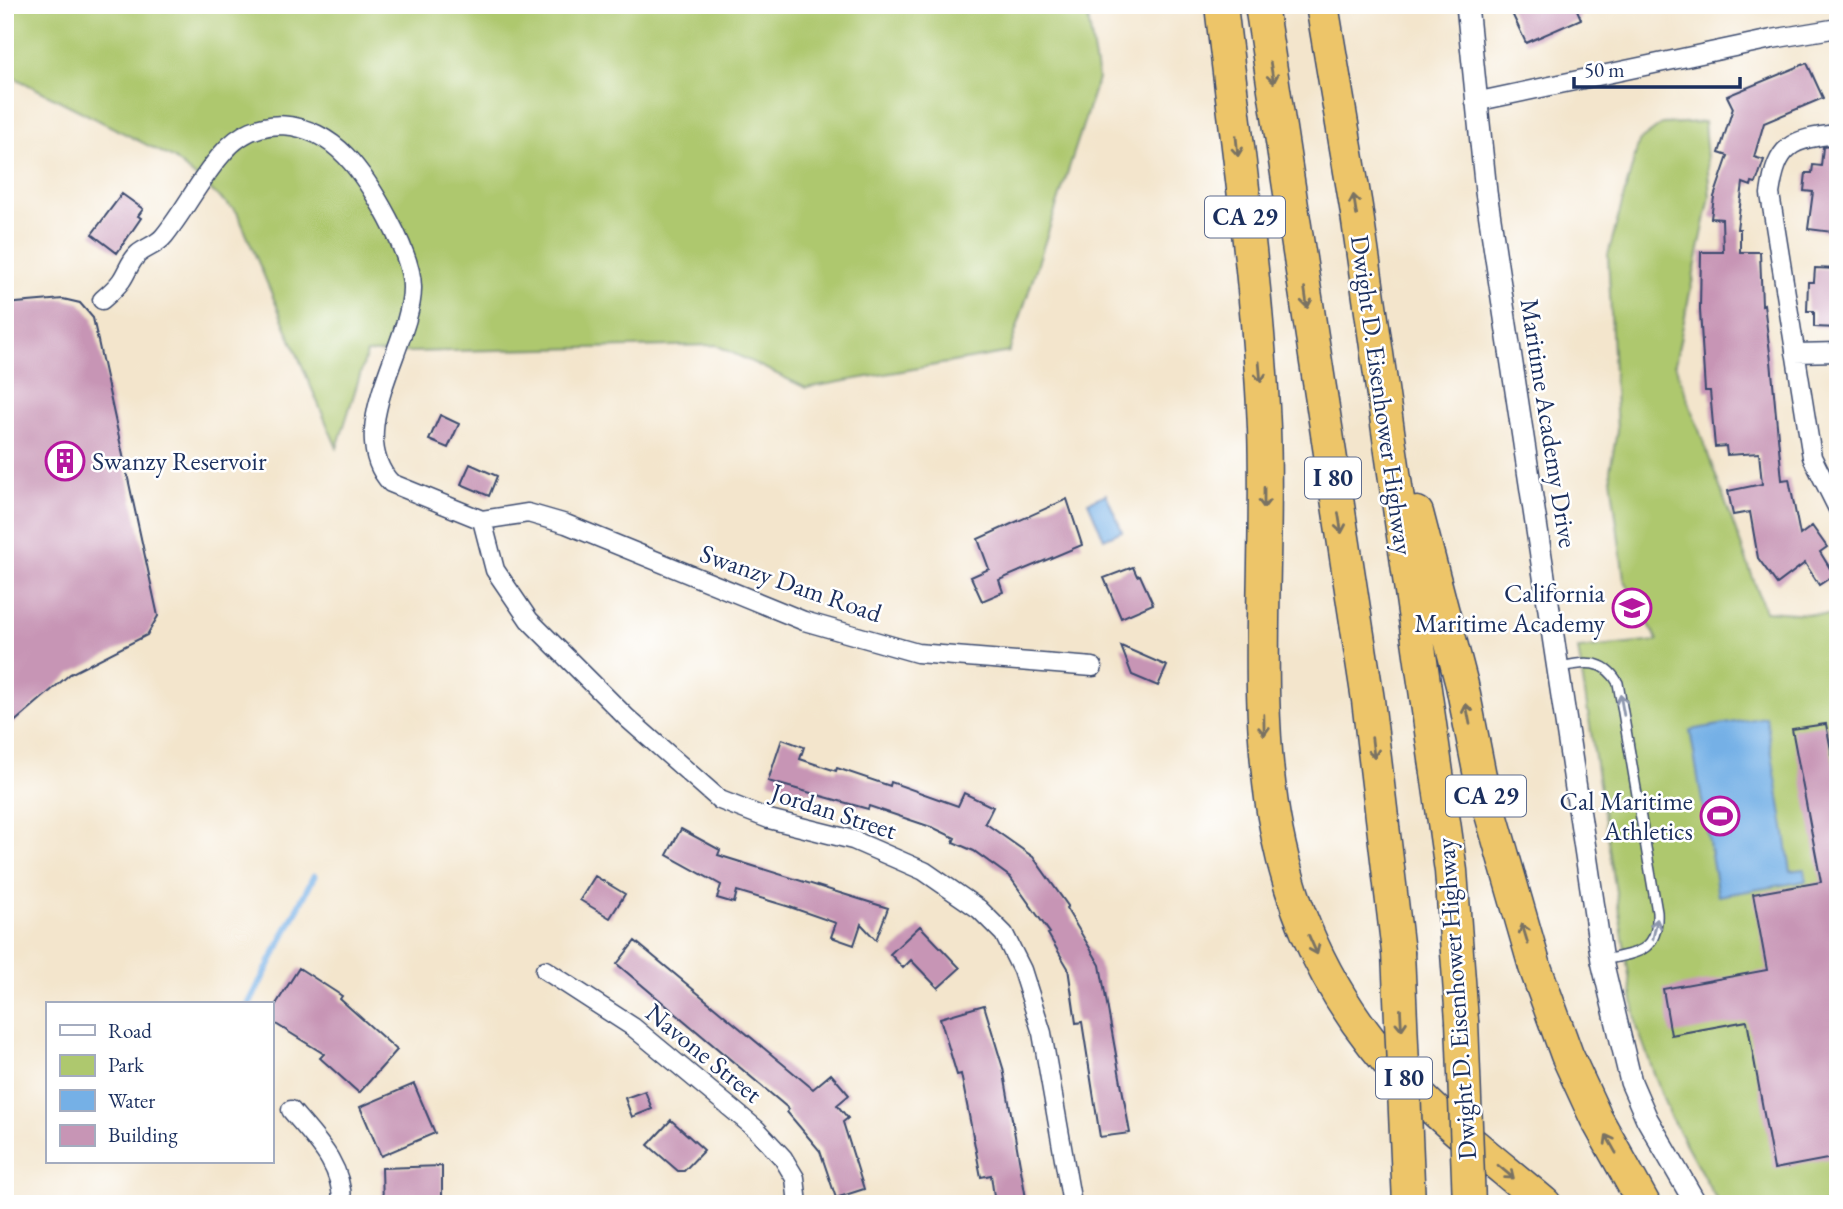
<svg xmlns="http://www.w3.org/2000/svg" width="1843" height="1209" viewBox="0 0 1843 1209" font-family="'EB Garamond',serif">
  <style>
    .green { fill: #aec86e; stroke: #647c66; stroke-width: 2 }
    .water { fill: #75b0e6; stroke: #4870a2; stroke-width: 2 }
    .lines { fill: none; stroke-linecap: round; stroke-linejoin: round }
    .stream { stroke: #75b0e6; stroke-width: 7 }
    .building { fill: #c795b5 }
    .service-casing { stroke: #3b4a6e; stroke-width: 12 }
    .minor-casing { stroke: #3b4a6e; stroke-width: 21 }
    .tertiary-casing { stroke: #3b4a6e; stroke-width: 24 }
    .motorway-casing { stroke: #3b4a6e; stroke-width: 35 }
    .service { stroke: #fff; stroke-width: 9 }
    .minor { stroke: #fff; stroke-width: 18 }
    .tertiary { stroke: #fff; stroke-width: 21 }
    .motorway { stroke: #edc569; stroke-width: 32 }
    .motorway-bridge-casing { stroke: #3b4a6e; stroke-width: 35; stroke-linecap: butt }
    .motorway-bridge { stroke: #edc569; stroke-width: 32 }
    .oneway { stroke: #797263 }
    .oneway2 { stroke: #8d97ae }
    .labels { text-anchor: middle; stroke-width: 5; stroke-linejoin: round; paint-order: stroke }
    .shield { fill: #fff; stroke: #5f6d8e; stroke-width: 2 }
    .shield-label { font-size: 24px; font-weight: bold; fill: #1b2f5e }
    .street-label { font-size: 26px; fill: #1b2f5e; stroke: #fff }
    .poi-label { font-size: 26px; fill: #1b2f5e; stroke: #fff; text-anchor: end }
  </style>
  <rect width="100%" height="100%" fill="#fff"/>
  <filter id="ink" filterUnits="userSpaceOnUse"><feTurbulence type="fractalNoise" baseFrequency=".0143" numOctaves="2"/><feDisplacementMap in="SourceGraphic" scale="14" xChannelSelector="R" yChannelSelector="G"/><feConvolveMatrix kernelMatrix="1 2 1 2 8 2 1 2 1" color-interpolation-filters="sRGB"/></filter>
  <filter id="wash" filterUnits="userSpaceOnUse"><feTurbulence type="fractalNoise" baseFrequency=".00686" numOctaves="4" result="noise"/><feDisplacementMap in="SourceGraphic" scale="28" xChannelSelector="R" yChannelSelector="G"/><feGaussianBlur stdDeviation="1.57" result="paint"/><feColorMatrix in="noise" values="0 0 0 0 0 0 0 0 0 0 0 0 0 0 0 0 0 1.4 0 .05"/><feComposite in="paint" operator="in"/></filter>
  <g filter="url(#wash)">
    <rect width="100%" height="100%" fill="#f3e5cc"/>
    <path class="green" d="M 5,5 L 1086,5 L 1098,79 L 1009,352 L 806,388 L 716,345 L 367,353 L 337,448 L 237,212 L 173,158 L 5,73 Z
      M 1704,122 L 1710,197 L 1675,364 L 1765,611 L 1838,616 L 1838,1204 L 1719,1204 L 1669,1114 L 1637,1027 L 1578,649 L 1658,641 L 1624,579 L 1610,470 L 1617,431 L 1608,255 L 1639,141 L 1662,124 Z"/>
    <path class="water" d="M 1106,494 L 1122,531 L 1104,539 L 1088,502 Z
      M 1766,717 L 1791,871 L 1804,869 L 1806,881 L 1718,896 L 1690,730 Z"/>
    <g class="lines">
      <path class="stream" d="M 249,1004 L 314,876"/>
    </g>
    <g id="blocks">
      <path class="building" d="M 1508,5 L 1575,5 L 1581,19 L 1526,43 Z
        M 1807,63 L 1823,98 L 1764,123 L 1754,157 L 1764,160 L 1756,183 L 1752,182 L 1751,186 L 1743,183 L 1737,229 L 1740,229 L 1740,252 L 1760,252 L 1762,305 L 1764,304 L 1771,361 L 1782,480 L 1789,479 L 1800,535 L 1812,526 L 1827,547 L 1820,552 L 1834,575 L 1819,585 L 1805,563 L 1777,584 L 1758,558 L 1750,512 L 1733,515 L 1728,491 L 1762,484 L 1759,453 L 1727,455 L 1726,446 L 1715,447 L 1710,391 L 1705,391 L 1700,310 L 1701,252 L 1723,252 L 1722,219 L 1711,218 L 1714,197 L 1728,156 L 1719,153 L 1733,108 L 1727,96 Z
        M 1838,145 L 1838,185 L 1832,232 L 1808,229 L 1813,192 L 1804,191 L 1806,173 L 1812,173 L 1813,165 L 1821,166 L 1823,147 Z
        M 122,194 L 143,209 L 138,216 L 141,218 L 117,253 L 92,234 Z
        M 1815,268 L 1838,269 L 1838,328 L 1814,327 L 1814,311 L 1807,311 L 1808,282 L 1814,282 Z
        M 63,299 L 80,303 L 93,318 L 158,616 L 147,635 L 70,674 L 5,730 L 5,304 Z
        M 440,415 L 459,424 L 448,448 L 429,440 Z
        M 470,464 L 497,476 L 489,496 L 461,484 Z
        M 1067,499 L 1082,545 L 999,580 L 1003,592 L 982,601 L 971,577 L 989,569 L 978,539 Z
        M 1133,567 L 1137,576 L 1140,575 L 1153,604 L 1121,618 L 1104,578 Z
        M 1121,646 L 1167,666 L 1158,686 L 1132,675 Z
        M 1826,724 L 1838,786 L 1838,1157 L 1774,1169 L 1747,1021 L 1671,1035 L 1663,989 L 1767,970 L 1753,894 L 1821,882 L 1792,729 Z
        M 782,739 L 804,747 L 800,759 L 836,771 L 837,768 L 890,786 L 891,782 L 958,806 L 964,793 L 993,807 L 985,823 L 1033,857 L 1068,906 L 1066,908 L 1100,965 L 1130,1133 L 1100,1137 L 1082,1022 L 1076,1023 L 1068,968 L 1048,934 L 1050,933 L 1010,877 L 974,851 L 953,842 L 955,838 L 934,828 L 869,806 L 868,809 L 768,781 Z
        M 681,829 L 720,850 L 718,855 L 888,908 L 876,940 L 861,924 L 854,945 L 831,937 L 836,923 L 790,907 L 737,891 L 734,903 L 717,898 L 721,885 L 667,855 Z
        M 595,876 L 625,894 L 610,918 L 580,900 Z
        M 920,926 L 960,968 L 938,988 L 911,960 L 903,968 L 890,954 Z
        M 635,941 L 813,1089 L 831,1074 L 849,1095 L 837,1105 L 848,1118 L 843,1122 L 864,1189 L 836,1198 L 820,1151 L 787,1112 L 789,1109 L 617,964 Z
        M 299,968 L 342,996 L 340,999 L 397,1050 L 359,1093 L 320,1058 L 324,1054 L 271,1021 L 271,1012 Z
        M 984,1005 L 1003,1068 L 1027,1204 L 995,1204 L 991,1175 L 981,1177 L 961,1074 L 957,1075 L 940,1018 Z
        M 414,1084 L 435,1133 L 381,1156 L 360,1107 Z
        M 645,1091 L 652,1109 L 632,1117 L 625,1098 Z
        M 671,1120 L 704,1150 L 684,1171 L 678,1171 L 648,1145 Z
        M 442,1166 L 442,1204 L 383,1204 L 382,1168 Z"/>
    </g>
  </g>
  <g filter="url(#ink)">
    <use href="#blocks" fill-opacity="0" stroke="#3b4a6e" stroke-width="2"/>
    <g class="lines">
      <defs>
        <path id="service" d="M 1559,667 C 1584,662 1604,658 1618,683 L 1657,912 C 1659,953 1636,953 1603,960"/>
        <path id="minor" d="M 1475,102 L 1772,39 L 1838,28
          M 1838,134 C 1790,139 1777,145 1770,194 L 1812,457 L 1838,509
          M 102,300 C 109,294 116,288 121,281 C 127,273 130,261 138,254 C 146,247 157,245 164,236 C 185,210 200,179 222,154 C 257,111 311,120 346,156 C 370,181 412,253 412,287 C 413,342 342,431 391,483 L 482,520
          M 1795,353 L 1838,352
          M 482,520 L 495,570 L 529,620 L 627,718 L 720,800 L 769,819 L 853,840 L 924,871 L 979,909 L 1004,934 L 1022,970 L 1042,1033 L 1072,1204
          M 482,520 L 528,513 L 566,524 L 804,621 L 917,653 L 1093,667
          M 545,970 L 633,1027 L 756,1129 L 783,1158 L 795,1178 L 798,1204
          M 291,1110 C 315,1139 343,1164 342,1204"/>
        <path id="tertiary" d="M 1467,5 L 1486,192 L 1602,961 L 1631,1082 L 1647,1119 L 1696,1204"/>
        <path id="motorway" d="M 1221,5 C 1237,145 1258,287 1264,428 C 1272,649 1224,854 1373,1044 C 1421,1106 1486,1154 1545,1204
          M 1261,5 L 1368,700 L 1398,952
          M 1322,5 L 1356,207 L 1451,871 L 1462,1021
          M 1417,513 L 1462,685 L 1480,776 L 1535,967 L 1567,1055 L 1596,1118 L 1644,1204"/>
      </defs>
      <use href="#service" class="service-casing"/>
      <use href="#minor" class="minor-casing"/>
      <use href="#tertiary" class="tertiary-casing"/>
      <use href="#motorway" class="motorway-casing"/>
      <use href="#service" class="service"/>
      <use href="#minor" class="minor"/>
      <use href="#tertiary" class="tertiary"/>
      <use href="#motorway" class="motorway"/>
      <defs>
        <path id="motorway-bridge" d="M 1398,952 L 1409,1204
          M 1462,1021 L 1469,1204"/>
      </defs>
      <use href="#motorway-bridge" class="motorway-bridge-casing"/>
      <use href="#motorway-bridge" class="motorway-bridge"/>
    </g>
    <defs><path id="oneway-shaft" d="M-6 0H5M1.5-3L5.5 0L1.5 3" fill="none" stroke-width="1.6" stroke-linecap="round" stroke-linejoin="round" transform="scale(1.75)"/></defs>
    <g class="oneway">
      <use href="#oneway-shaft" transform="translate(1272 73) rotate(81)"/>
      <use href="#oneway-shaft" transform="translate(1237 146) rotate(84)"/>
      <use href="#oneway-shaft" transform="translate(1355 205) rotate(-99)"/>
      <use href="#oneway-shaft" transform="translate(1306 298) rotate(82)"/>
      <use href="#oneway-shaft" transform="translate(1260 372) rotate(85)"/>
      <use href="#oneway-shaft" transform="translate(1264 498) rotate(90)"/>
      <use href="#oneway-shaft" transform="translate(1340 523) rotate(81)"/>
      <use href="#oneway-shaft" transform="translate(1468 714) rotate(-101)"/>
      <use href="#oneway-shaft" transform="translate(1264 725) rotate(89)"/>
      <use href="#oneway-shaft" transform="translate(1373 748) rotate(83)"/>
      <use href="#oneway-shaft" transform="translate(1525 934) rotate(-107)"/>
      <use href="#oneway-shaft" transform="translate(1313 945) rotate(66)"/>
      <use href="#oneway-shaft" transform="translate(1401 1020) rotate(87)"/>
      <use href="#oneway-shaft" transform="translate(1611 1144) rotate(-119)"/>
      <use href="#oneway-shaft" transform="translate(1506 1172) rotate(40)"/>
    </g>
    <g class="oneway2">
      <use href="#oneway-shaft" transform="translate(1622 705) rotate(-100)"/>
      <use href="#oneway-shaft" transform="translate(1655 929) rotate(-78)"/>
    </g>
  </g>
  <defs>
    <symbol id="building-ring" viewBox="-11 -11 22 22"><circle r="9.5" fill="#fff" stroke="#b5179e" stroke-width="1.5"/><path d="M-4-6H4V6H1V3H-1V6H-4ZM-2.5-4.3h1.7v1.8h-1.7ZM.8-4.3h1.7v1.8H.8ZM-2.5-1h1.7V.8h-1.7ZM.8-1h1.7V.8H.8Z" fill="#b5179e"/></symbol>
    <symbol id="university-ring" viewBox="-11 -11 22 22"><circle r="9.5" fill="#fff" stroke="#b5179e" stroke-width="1.5"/><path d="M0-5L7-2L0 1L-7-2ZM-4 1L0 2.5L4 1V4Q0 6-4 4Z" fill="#b5179e"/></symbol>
    <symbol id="stadium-ring" viewBox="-11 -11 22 22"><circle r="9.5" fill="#fff" stroke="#b5179e" stroke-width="1.5"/><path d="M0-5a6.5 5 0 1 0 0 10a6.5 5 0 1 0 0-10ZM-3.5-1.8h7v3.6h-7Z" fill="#b5179e"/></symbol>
  </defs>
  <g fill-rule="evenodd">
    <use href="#building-ring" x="43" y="439" width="44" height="44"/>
    <use href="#university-ring" x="1610" y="586" width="44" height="44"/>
    <use href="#stadium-ring" x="1698" y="794" width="44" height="44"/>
  </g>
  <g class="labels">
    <g class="shield">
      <rect x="1205" y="196.5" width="80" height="41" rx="5"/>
      <rect x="1305" y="457.5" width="56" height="41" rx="5"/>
      <rect x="1446" y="775.5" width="80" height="41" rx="5"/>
      <rect x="1376" y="1057.5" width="56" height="41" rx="5"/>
    </g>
    <g class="shield-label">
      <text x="1245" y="225">CA 29</text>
      <text x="1333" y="486">I 80</text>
      <text x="1486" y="804">CA 29</text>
      <text x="1404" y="1086">I 80</text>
    </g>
    <g class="street-label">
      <text transform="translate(1382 395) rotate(82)" y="9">Dwight D. Eisenhower Highway</text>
      <text transform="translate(1549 423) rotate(81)" y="9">Maritime Academy Drive</text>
      <text transform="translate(791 583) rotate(19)" y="9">Swanzy Dam Road</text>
      <text transform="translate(834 811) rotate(18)" y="9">Jordan Street</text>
      <text transform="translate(1456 999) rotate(-94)" y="9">Dwight D. Eisenhower Highway</text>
      <text transform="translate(704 1053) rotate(39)" y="9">Navone Street</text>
    </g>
    <g class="poi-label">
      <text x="92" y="470" text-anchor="start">Swanzy Reservoir</text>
      <text x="1605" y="602">California<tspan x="1605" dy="30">Maritime Academy</tspan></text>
      <text x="1693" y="810">Cal Maritime<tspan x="1693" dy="30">Athletics</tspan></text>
    </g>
  </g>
  <rect width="1843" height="1209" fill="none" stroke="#fff" stroke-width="28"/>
  <rect x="46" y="1002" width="228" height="161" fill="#ffffff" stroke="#a4acbf" stroke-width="2"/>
  <rect x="60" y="1025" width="35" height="10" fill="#ffffff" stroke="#a4acbf" stroke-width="2"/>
  <text x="108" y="1038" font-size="21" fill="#1b2f5e">Road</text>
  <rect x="60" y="1055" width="35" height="21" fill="#aec86e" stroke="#a4acbf" stroke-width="2"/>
  <text x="108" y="1072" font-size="21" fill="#1b2f5e">Park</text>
  <rect x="60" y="1090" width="35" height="21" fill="#75b0e6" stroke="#a4acbf" stroke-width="2"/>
  <text x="108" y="1108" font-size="21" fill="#1b2f5e">Water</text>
  <rect x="60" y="1125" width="35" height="21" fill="#c795b5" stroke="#a4acbf" stroke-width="2"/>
  <text x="108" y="1142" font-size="21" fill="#1b2f5e">Building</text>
  <path d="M1574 77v10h166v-10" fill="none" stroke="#1b2f5e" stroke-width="3.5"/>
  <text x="1584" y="77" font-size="21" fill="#1b2f5e" stroke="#ffffff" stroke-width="5" paint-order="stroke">50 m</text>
</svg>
